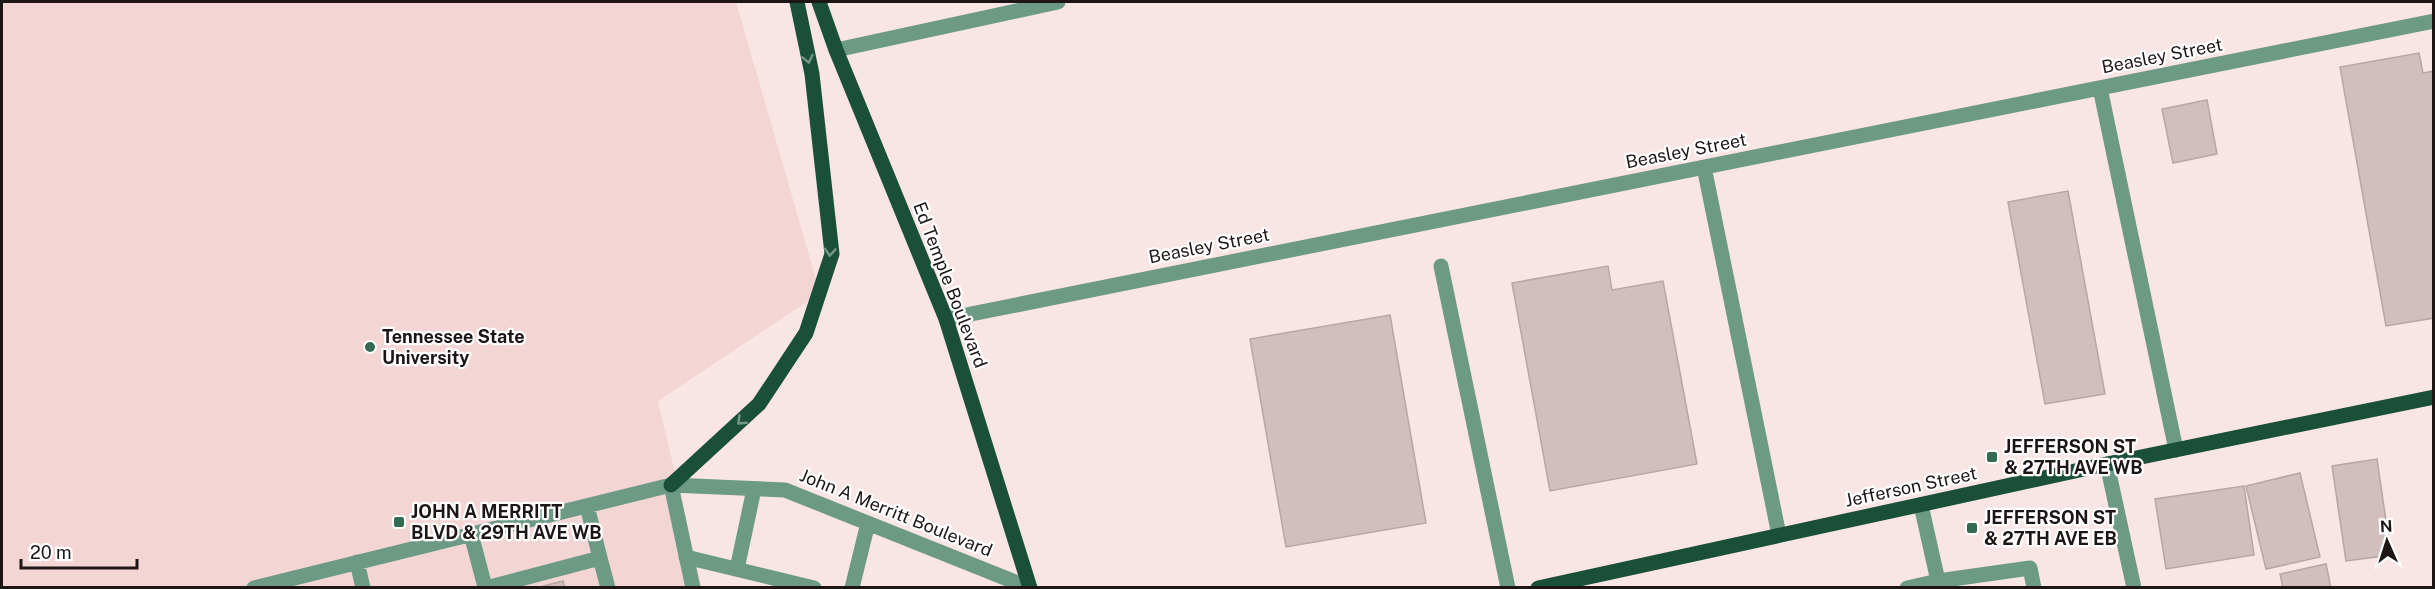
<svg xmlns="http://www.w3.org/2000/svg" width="2435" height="589" viewBox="0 0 2435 589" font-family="'Public Sans',sans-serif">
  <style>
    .built { fill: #f3d6d4 }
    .building { fill: #d2bebd; stroke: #b8a5a4; stroke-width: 1.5 }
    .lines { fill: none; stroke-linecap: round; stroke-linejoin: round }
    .minor { stroke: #6c9a84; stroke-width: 15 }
    .major { stroke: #1a503a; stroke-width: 15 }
    .oneway { stroke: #769689 }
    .poi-dot { fill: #326a52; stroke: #fff; stroke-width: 2 }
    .labels { text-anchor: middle; stroke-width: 4.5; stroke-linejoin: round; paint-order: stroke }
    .street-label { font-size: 18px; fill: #1e1616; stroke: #fff }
    .poi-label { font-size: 18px; font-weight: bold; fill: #1e1616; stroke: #fff; text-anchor: start }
  </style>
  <rect width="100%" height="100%" fill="#f9e5e3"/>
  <path class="built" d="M 2,2 L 736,2 L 820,293 L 658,401 L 702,587 L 2,587 Z"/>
  <path class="building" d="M 2419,53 L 2423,73 L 2434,71 L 2434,318 L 2386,326 L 2340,67 Z
    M 2207,100 L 2217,154 L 2173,163 L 2162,109 Z
    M 2068,191 L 2105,394 L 2045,404 L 2008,202 Z
    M 1608,266 L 1612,290 L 1663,281 L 1697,464 L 1550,491 L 1512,283 Z
    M 1390,315 L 1426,523 L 1286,547 L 1250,339 Z
    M 2377,459 L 2391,555 L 2346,561 L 2332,466 Z
    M 2300,473 L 2320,557 L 2266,569 L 2246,486 Z
    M 2244,486 L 2254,555 L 2166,569 L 2155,499 Z
    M 2326,564 L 2331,588 L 2283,588 L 2280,574 Z
    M 563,581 L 565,588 L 536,588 Z"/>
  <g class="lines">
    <path class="minor" d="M 836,50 L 1058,2
      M 2100,88 L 2176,450
      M 1704,167 L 1779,535
      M 1441,266 L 1508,588
      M 946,319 L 2434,21
      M 2107,464 L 2134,588
      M 671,485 L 693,588
      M 587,506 L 600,558
      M 471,534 L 485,587
      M 686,557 L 814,588
      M 357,562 L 363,588
      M 737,569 L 754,489
      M 1938,581 L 2030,568 L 2034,588
      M 254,588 L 671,485 L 785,490 L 1030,588
      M 486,588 L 600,558 L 608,588
      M 852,588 L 868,523
      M 1907,588 L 1938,581 L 1921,505"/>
    <path class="major" d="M 819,2 L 836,50 L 946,319 L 1030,588
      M 671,485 L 759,404 L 806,333 L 832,254 L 812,74 L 797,2
      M 1538,588 L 2107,464 L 2434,397"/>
  </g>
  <defs><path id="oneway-chevron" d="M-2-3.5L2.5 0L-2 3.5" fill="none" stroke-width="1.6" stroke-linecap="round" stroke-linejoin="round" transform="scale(1.5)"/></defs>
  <g class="oneway">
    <use href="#oneway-chevron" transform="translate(808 59) rotate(78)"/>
    <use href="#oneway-chevron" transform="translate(830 252) rotate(94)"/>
    <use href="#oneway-chevron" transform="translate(741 421) rotate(137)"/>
  </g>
  <g class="poi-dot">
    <circle cx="370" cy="347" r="6"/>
    <rect x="1986" y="451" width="12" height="12" rx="3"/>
    <rect x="393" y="516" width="12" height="12" rx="3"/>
    <rect x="1966" y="522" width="12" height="12" rx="3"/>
  </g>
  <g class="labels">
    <g class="street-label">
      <text transform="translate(2162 56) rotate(-11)" y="6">Beasley Street</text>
      <text transform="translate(1686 151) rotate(-11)" y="6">Beasley Street</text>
      <text transform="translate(1209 246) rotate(-11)" y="6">Beasley Street</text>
      <text transform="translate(950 285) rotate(69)" y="6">Ed Temple Boulevard</text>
      <text transform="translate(1911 487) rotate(-12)" y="6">Jefferson Street</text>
      <text transform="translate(896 513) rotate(22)" y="6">John A Merritt Boulevard</text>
    </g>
    <g class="poi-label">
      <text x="382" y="343">Tennessee State<tspan x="382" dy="21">University</tspan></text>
      <text x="2004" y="453">JEFFERSON ST<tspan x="2004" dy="21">&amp; 27TH AVE WB</tspan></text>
      <text x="411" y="518">JOHN A MERRITT<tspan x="411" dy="21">BLVD &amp; 29TH AVE WB</tspan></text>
      <text x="1984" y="524">JEFFERSON ST<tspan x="1984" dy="21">&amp; 27TH AVE EB</tspan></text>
    </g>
  </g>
  <rect width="2435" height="589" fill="none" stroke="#1e1616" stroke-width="6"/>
  <g transform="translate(2387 541) rotate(357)" stroke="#ffffff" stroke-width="4.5" paint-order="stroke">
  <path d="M0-4.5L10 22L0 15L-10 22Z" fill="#1e1616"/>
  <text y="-9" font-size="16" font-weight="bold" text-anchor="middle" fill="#1e1616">N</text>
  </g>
  <path d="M21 559v9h116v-9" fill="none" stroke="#1e1616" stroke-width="3"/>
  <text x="30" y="559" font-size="18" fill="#1e1616" stroke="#ffffff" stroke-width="4.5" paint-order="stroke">20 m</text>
</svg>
